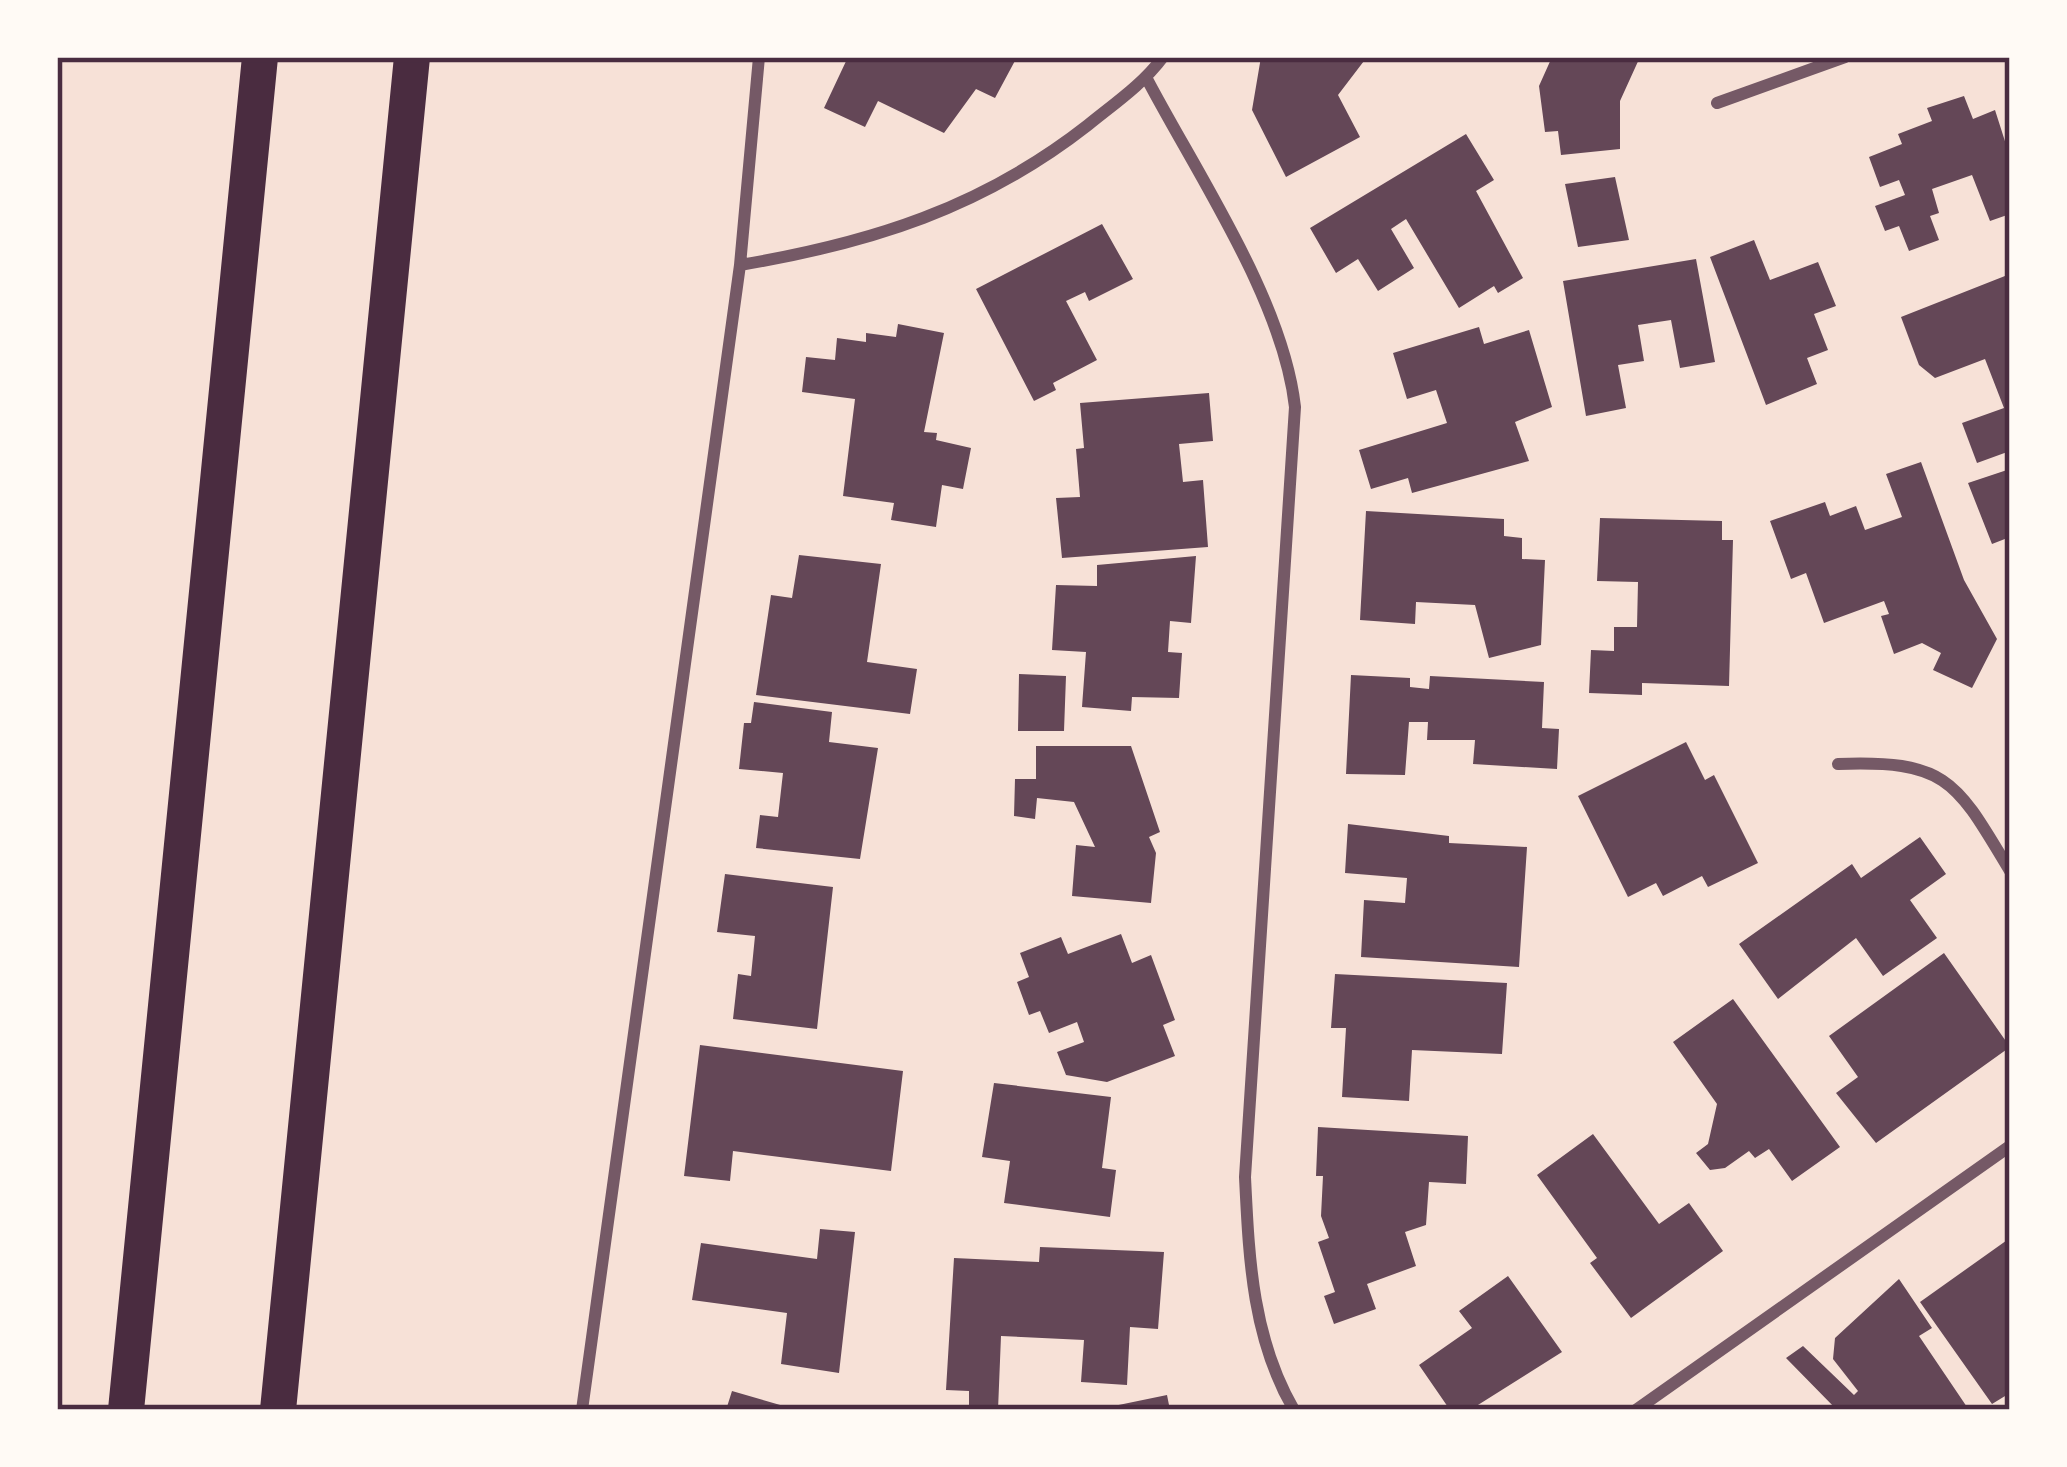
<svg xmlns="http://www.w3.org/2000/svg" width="2067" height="1467" viewBox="0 0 2067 1467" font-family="Commissioner,sans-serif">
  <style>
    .building { fill: #644757 }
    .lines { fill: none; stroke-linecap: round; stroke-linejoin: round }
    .minor { stroke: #755966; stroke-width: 12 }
    .motorway { stroke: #4a2c40; stroke-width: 36 }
    .neatline { fill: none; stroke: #4a2c40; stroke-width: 4.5 }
  </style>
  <rect width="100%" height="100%" fill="#f7e1d7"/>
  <path class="building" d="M 848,57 L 1017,57 L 995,98 L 976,89 L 944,133 L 878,101 L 865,127 L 824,108 Z
    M 1261,57 L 1367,57 L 1338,95 L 1360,137 L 1286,177 L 1252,110 Z
    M 1552,57 L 1640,57 L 1620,101 L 1620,149 L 1561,155 L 1558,131 L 1545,132 L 1539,86 Z
    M 1964,96 L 1973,119 L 1995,110 L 2010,157 L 2010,214 L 1990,221 L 1972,175 L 1932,189 L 1939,213 L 1930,216 L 1939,240 L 1909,251 L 1899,226 L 1885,231 L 1875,206 L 1905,195 L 1899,180 L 1880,187 L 1869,157 L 1902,144 L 1898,134 L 1932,121 L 1927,108 Z
    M 1466,134 L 1494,180 L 1476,191 L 1523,278 L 1498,293 L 1494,286 L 1459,308 L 1406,219 L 1391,229 L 1414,268 L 1378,291 L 1358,259 L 1336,273 L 1310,228 Z
    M 1615,177 L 1629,240 L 1578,247 L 1565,184 Z
    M 1102,224 L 1133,279 L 1089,301 L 1085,292 L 1066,301 L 1097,360 L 1053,383 L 1056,390 L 1034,401 L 976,289 Z
    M 1754,240 L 1770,280 L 1818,262 L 1836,306 L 1814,314 L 1828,350 L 1807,358 L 1817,384 L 1766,405 L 1710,257 Z
    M 1696,259 L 1715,362 L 1680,368 L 1671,320 L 1638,325 L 1644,361 L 1618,365 L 1626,408 L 1586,416 L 1563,281 Z
    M 2010,274 L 2010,451 L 1977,463 L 1962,423 L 2004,408 L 1985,359 L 1935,378 L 1919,365 L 1901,317 Z
    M 898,324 L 944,333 L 924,432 L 937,433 L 936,440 L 971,448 L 963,489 L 942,485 L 936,527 L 891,520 L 894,503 L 843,496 L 855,399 L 802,392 L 806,357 L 835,360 L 837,338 L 866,342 L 866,333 L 896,337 Z
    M 1479,327 L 1484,344 L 1529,330 L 1552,407 L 1515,422 L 1529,461 L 1412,493 L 1408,478 L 1371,489 L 1359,450 L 1447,423 L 1436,390 L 1407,399 L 1393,353 Z
    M 1209,393 L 1213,441 L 1179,444 L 1183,482 L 1203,480 L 1208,547 L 1062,558 L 1056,498 L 1080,497 L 1076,449 L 1084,448 L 1080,403 Z
    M 1921,462 L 1964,580 L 1997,639 L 1972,688 L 1933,670 L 1941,653 L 1922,643 L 1894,654 L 1881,616 L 1889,614 L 1884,601 L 1824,623 L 1806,573 L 1791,579 L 1770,521 L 1825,502 L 1830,516 L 1856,506 L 1865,530 L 1902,517 L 1886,474 Z
    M 2010,469 L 2010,537 L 1992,544 L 1968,483 Z
    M 1366,511 L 1504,519 L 1504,536 L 1522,538 L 1522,559 L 1545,560 L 1541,645 L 1489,658 L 1475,605 L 1416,602 L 1415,624 L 1360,620 Z
    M 1600,518 L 1722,521 L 1722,540 L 1733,540 L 1729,686 L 1642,683 L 1642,695 L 1589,693 L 1591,650 L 1614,651 L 1614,627 L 1637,627 L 1638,582 L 1597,581 Z
    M 799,555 L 881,564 L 867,662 L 917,669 L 910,714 L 756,695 L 771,595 L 792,598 Z
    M 1196,556 L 1191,623 L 1170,621 L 1168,652 L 1182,653 L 1179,698 L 1132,697 L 1131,711 L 1082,707 L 1086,652 L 1052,650 L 1056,585 L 1097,586 L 1097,565 Z
    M 1019,674 L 1066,676 L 1064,731 L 1018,731 Z
    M 1351,675 L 1410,678 L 1410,687 L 1429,689 L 1430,676 L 1544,682 L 1542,728 L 1559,729 L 1557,769 L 1473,764 L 1475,740 L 1427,740 L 1428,722 L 1409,722 L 1405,775 L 1346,774 Z
    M 754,702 L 832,712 L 829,742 L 878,748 L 860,859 L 756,848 L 760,815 L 778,817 L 783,773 L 739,769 L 744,723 L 751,723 Z
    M 1686,742 L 1705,780 L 1714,775 L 1758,863 L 1708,887 L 1702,876 L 1663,896 L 1656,883 L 1628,897 L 1578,796 Z
    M 1036,746 L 1131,746 L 1160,832 L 1149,837 L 1156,853 L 1151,903 L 1072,896 L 1076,845 L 1095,847 L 1074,802 L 1037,798 L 1035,819 L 1014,816 L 1015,779 L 1036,779 Z
    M 1348,824 L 1449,836 L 1449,843 L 1527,847 L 1519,967 L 1361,957 L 1364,900 L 1405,903 L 1407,878 L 1345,873 Z
    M 1920,837 L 1946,874 L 1910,900 L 1937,938 L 1883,976 L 1856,938 L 1778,999 L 1739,944 L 1852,864 L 1861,878 Z
    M 725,874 L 833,887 L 817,1029 L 733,1019 L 738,974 L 751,976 L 755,936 L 717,932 Z
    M 1121,934 L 1132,963 L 1151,955 L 1175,1020 L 1163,1025 L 1175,1056 L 1107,1082 L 1066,1075 L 1057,1052 L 1084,1042 L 1077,1022 L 1049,1033 L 1040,1011 L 1029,1015 L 1017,982 L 1029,977 L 1020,953 L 1061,937 L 1068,954 Z
    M 1944,953 L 2010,1047 L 1876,1143 L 1836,1093 L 1858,1077 L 1829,1036 Z
    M 1335,974 L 1507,983 L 1502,1054 L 1412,1050 L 1409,1101 L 1342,1097 L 1346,1028 L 1331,1028 Z
    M 1733,999 L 1840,1147 L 1792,1181 L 1769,1149 L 1755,1158 L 1749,1151 L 1725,1168 L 1710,1170 L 1696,1153 L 1708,1144 L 1717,1104 L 1673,1042 Z
    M 700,1045 L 903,1071 L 891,1171 L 733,1151 L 730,1181 L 684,1176 Z
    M 994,1083 L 1111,1097 L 1102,1168 L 1116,1170 L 1110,1217 L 1004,1203 L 1010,1161 L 982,1157 Z
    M 1318,1127 L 1468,1136 L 1466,1184 L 1429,1182 L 1426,1225 L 1405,1232 L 1416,1266 L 1367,1284 L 1376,1309 L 1334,1324 L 1324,1296 L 1335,1292 L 1318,1242 L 1329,1238 L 1321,1216 L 1323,1176 L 1316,1176 Z
    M 1593,1134 L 1659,1224 L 1689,1203 L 1723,1251 L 1631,1318 L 1590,1263 L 1597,1258 L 1537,1175 Z
    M 820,1229 L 855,1232 L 839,1373 L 781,1364 L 787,1313 L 692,1300 L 701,1243 L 817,1259 Z
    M 2010,1238 L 2010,1393 L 1992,1404 L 1920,1302 Z
    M 1040,1247 L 1164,1252 L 1158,1329 L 1130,1327 L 1127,1385 L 1081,1382 L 1084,1340 L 1001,1336 L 998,1410 L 969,1410 L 969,1391 L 946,1390 L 954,1258 L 1039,1262 Z
    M 1508,1276 L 1562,1352 L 1470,1410 L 1450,1410 L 1419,1365 L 1472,1328 L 1459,1311 Z
    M 1899,1279 L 1932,1328 L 1919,1336 L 1969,1410 L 1837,1410 L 1786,1358 L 1803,1346 L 1854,1395 L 1858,1391 L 1833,1359 L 1835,1338 Z
    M 732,1391 L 794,1409 L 794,1410 L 726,1410 Z
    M 1167,1395 L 1170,1410 L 1104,1410 L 1104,1408 Z"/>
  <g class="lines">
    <path class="minor" d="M 1147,79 C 1198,176 1283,300 1295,407 L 1245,1177 C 1249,1258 1252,1338 1294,1410
      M 1717,103 L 1845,57
      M 740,265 C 871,243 982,208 1088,125 C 1115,103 1142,85 1163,57
      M 1838,764 C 1948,760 1956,781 2010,871
      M 582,1410 L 740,265 L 759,57
      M 1636,1410 L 2010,1146"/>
    <path class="motorway" d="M 126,1410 L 260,57
      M 278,1410 L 412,57"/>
  </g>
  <rect width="2067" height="1467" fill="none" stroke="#fffaf5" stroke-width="120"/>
  <rect x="60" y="60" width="1947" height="1347" class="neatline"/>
</svg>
